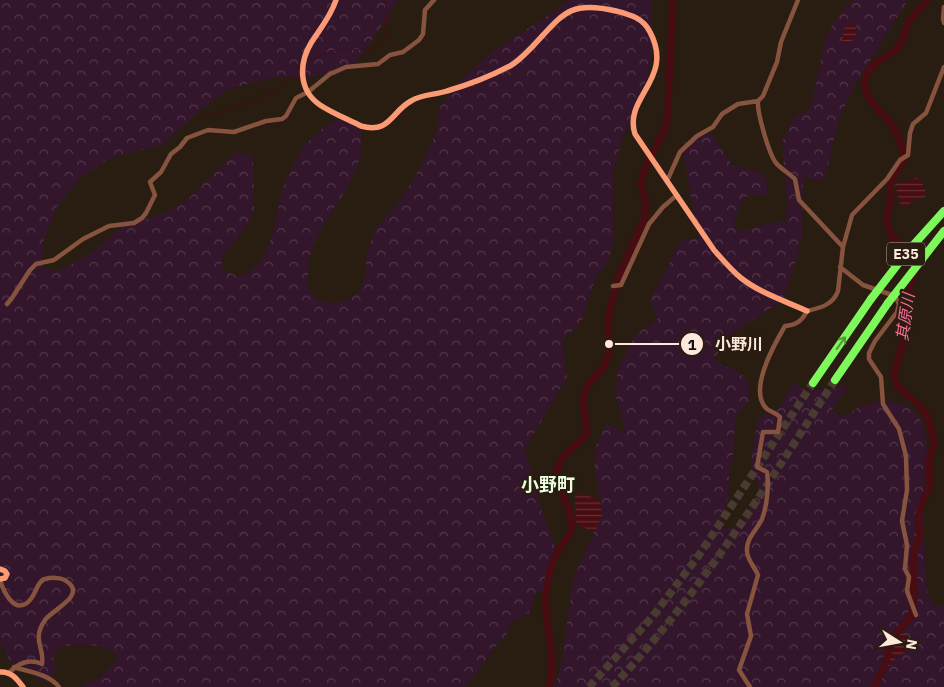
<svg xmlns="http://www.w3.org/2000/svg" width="944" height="687" viewBox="0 0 944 687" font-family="'IBM Plex Sans','Noto Sans JP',sans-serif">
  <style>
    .forest { fill: url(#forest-crowns) }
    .water { fill: url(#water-rules) }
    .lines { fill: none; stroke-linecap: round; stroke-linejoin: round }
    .stream { stroke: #470d13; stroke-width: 1 }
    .river { stroke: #470d13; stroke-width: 7 }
    .highway-tunnel { stroke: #493b2f; stroke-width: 8; stroke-dasharray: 8 4; stroke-linecap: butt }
    .street { stroke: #86533e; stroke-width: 4.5 }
    .secondary { stroke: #fa9b76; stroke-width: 5.5 }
    .highway { stroke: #7ef95b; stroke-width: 8 }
    .highway-bridge { stroke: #7ef95b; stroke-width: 8 }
    .oneway { stroke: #58963a }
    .labels { text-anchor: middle; stroke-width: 4.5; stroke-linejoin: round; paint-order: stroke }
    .shield { fill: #291c11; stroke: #beab9e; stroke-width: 1 }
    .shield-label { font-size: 14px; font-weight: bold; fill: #fee8db }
    .water-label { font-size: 16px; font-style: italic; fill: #fa6d95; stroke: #291c11 }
    .quarter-label { font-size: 18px; font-weight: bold; fill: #e9fedd; stroke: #291c11 }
    .leader { fill: none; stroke: #fee8db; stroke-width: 2 }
    .callout-dot { fill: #fee8db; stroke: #291c11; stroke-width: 2 }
    .mark-label { font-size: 15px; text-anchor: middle; font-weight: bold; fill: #111 }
    .callout-label { font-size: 16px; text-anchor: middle; font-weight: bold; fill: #fee8db; stroke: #291c11; stroke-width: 4.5; stroke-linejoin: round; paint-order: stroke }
  </style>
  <defs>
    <pattern id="forest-crowns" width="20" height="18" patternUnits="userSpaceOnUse" patternTransform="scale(1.25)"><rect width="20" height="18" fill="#33152c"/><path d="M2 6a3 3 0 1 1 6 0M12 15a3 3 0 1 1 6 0" fill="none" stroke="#52374a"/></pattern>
    <pattern id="water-rules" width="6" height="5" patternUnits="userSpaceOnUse" patternTransform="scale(1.25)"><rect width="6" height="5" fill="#470d13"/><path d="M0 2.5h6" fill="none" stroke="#633035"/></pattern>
  </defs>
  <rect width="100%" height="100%" fill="#291c11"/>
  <path class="forest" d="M 0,0 L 399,0 L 352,69 L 335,75 L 270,78 L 229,89 L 204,107 L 162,145 L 108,159 L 79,179 L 56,208 L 43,243 L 43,267 L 53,271 L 64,269 L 94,251 L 124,225 L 161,215 L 185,202 L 235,153 L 252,155 L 254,170 L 254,213 L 245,228 L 223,255 L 221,266 C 228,272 235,278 244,274 C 277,260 274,208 286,180 C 291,170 296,158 302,149 C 306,142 315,136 321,130 C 333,119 344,115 359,123 C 377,182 305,221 308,276 C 308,279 307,284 308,287 C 310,292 315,296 317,300 L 333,303 L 346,301 L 359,293 L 365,277 L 367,252 L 375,229 L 397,205 L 419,170 L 436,133 L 440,107 L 463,77 L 493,51 L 561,7 L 568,0 L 652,0 L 652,53 L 642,101 L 622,139 L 613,173 L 613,246 L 607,264 L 596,276 L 582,321 L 562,341 L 567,377 L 525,449 L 539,504 L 558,555 L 550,591 L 537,591 L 529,613 L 512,622 L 506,636 L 499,642 L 466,687 L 86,687 L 82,683 L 96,681 L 119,657 C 105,642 81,645 63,646 L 53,656 L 56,672 L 41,683 L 29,668 L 10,662 L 2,644 L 0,644 Z
    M 854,0 L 908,0 L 855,85 L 839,118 L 824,182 L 803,176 L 802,237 L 794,267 L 782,301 L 734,332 L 715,357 L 718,363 L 739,372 L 748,381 L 750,400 L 735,417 L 734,449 L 729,475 L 728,500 L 722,516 L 723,529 L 736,527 L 747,513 L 760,488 L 750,465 L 758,418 L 779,408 L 794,382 L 804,390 L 835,389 L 844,384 L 848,388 L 831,411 L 844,416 C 853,411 862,404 871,403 C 908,396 927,415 927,451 C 928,465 924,479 924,493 C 923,519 924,544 926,570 C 926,581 926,598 935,606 L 944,606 L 944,687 L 555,687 L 562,662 L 573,579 L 602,515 L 594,463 L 596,446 L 606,424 L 626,433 L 616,397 L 617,373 L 635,335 L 658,319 L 650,300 L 666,271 L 680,241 L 700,238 C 699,226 695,215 692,203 C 688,183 685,163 682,143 L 711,133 L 732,165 C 742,167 765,169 767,182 C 768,186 767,191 767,194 L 744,197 L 734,221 L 736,230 L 742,232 L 760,225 L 786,221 L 787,200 L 782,142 L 796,115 L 807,112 C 819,87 818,59 828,34 C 832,21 845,10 854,0 Z"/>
  <path class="water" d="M 852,23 L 856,24 C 856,36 857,40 845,44 L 842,40 L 845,26 Z
    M 917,178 L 921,180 L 926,193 L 925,198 L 914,199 L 907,207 L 900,204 L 895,184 Z
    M 580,493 L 600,500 L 602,515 L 596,530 L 591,531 L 577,524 L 576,520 L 575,496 Z
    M 898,631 L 918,643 L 896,658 L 885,671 L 883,670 L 891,645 Z"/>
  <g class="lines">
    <path class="stream" d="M 307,62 C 315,58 324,53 332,51 C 352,46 362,55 382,43 L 387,26 L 385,0
      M 200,116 L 232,109 L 273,92 L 280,88 L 301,64"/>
    <path class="river" d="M 549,687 C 558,656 543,625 546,593 C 548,578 551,562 559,549 C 562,543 570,538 571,530 C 576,509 551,485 559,464 C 564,451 579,445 587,434 L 583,400 L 587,387 L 604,366 L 609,355 L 608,330 L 610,309 L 621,271 L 644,220 L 646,204 L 641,182 L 646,166 L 665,129 L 667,121 L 673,0
      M 874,687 L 883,670 L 891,645 L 898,631 L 911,617 L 914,599 L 913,562 L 915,549 L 920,536 L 918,519 L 920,508 L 928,491 L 930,481 L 929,460 L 934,444 L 931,428 L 927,416 L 918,404 L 897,386 L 894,374 L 905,334 L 903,314 L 904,301 L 915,273 L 917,264 C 905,248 888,240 887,218 C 887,212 890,206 891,199 C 891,193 889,186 892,181 C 897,170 906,163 903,150 C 901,142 895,129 890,123 C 879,109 858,94 867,74 C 872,60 890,58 898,47 C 905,39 905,29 910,20 C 915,12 923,7 927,0"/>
    <path class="highway-tunnel" d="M 589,687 L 653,616 L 699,555 L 813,383
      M 612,687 C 700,595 766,486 835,380"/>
    <path class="street" d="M 944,7 L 943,19 L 944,23
      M 758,101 C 757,113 769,154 776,163 C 781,169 790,174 795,179 L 799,200 L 843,247
      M 667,181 L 680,152 L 697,136 L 713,127 L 722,114 L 738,104 L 758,101 L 763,96 L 777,62 L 781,42 L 798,0
      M 840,267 L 863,285 L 895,296 L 899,304 L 897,312 L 875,341 L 869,353 L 869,359 L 881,377 L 883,404 L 899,429 L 906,456 L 907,490 L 902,521 L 907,545 L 905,569 L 909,577 L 907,591 L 916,615
      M 613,286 L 621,285 L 649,224 L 663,207 L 677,195
      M 7,304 L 12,298 L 30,270 L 36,264 L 54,260 L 83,239 L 109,226 L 134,223 L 142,218 L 146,213 L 155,195 L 150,182 L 161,172 L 171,154 L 180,147 L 187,138 L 208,130 L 234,132 L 266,121 L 282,119 L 286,116 L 296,98 L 308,92 L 330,74 L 346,67 L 378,64 L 390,55 L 403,52 L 419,40 L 423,34 L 425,10 L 434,0
      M 0,580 C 3,590 13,613 27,603 C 40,593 33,576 56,578 C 62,578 66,580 70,584 C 83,597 52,610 45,620 C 31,641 45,647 42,664 C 30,658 18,663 9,673
      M 14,667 C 29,672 49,674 59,687
      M 750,687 L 739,670 L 751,636 L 747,614 L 758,575 C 755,567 747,560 747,551 C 746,538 757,530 762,519 C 767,506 769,486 767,472 L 757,467 L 763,432 L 778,432 L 780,417 C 776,413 771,412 767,409 C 747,391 775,343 785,326 C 796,325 802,321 807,311 C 820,308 833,305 838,291 L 843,247 L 852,215 L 887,179 L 900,160 L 908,155 L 910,133 L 913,124 L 926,113 L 944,67"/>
    <path class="secondary" d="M 336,0 C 331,16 320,29 311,43 C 299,63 298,90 320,105 C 332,113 347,119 361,126 C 390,134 391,112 411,101 C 422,94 435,95 447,91 C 468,85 491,76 510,66 C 519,61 526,53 533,46 C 563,14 569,0 616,11 C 631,15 643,18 650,32 C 675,79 623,97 635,134 L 714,250 C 723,260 731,270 741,278 C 760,293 785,301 807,311
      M 0,569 L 5,571 L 7,574 L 5,578 L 0,579
      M 0,672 C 11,671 17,679 23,687"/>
    <path class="highway" d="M 835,380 L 888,303
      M 813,383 L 871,299"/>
    <path class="highway-bridge" d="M 871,299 L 908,251 L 944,211
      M 888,303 L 944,231"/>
  </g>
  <defs><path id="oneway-shaft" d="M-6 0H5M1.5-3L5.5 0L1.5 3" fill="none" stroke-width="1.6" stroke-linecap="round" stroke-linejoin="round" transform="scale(1.25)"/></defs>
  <use class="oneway" href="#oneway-shaft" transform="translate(841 343) rotate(-55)"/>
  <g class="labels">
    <rect class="shield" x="887" y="242.5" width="38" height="23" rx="4"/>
    <g class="shield-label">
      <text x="906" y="259">E35</text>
    </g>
    <g class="water-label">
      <text transform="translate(905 317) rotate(-82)" y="6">其原川</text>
    </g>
    <g class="quarter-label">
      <text x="548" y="491">小野町</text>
    </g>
  </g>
  <path class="leader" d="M609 344L692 344"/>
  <g class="callout-dot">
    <circle cx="609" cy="344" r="5"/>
    <circle cx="692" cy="344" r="12"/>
  </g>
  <g class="mark-label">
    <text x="692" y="350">1</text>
  </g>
  <g class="callout-label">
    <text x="739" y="350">小野川</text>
  </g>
  <g transform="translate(899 642) rotate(101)" stroke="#291c11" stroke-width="4" paint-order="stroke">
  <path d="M0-4L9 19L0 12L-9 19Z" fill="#fee8db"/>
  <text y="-8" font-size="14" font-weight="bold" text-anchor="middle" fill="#fee8db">N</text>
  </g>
</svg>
